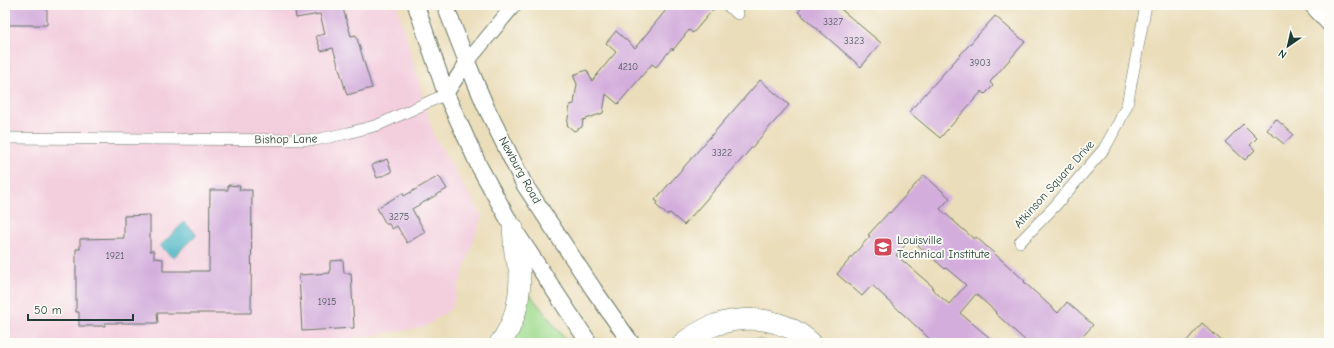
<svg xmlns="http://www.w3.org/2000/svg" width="1334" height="348" viewBox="0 0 1334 348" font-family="'Comic Neue',sans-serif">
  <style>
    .built { fill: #f3cfde }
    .green { fill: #9fda8d; stroke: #5f8c60 }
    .water { fill: #46b3c3; stroke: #32787c }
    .building { fill: #d3addc; fill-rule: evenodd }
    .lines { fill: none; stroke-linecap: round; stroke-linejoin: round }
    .minor-casing { stroke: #667563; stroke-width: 12 }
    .tertiary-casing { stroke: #667563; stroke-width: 16 }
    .secondary-casing { stroke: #667563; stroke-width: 18 }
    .motorway-casing { stroke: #667563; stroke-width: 22 }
    .minor { stroke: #fff; stroke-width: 11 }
    .tertiary { stroke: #fff; stroke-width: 14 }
    .secondary { stroke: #fff; stroke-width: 16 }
    .motorway { stroke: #fff; stroke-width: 21 }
    .labels { text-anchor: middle; stroke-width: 3.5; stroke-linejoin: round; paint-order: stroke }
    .number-label { font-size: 10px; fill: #4c595e }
    .street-label { font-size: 12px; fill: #1f3d34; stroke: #fdfcf7 }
    .poi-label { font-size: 12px; fill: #1f3d34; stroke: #fdfcf7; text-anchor: start }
  </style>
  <rect width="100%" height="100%" fill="#fdfcf7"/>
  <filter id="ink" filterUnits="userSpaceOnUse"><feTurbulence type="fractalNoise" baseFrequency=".025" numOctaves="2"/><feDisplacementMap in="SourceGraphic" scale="8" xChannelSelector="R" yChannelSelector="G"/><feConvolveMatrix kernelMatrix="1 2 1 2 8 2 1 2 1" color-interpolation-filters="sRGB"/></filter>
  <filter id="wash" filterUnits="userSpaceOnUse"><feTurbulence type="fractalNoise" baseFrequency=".012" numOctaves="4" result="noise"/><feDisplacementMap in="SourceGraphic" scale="16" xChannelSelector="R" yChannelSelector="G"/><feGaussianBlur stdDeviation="0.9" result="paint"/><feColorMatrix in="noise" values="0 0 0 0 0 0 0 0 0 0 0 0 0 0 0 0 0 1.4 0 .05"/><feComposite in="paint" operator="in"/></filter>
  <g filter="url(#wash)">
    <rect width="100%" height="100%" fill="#eaddba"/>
    <path class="built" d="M 5,5 L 397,5 L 434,136 L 482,216 L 451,309 L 425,327 L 354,338 L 338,343 L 5,343 Z"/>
    <path class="green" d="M 529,293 L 568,343 L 511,343 Z
      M 748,339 L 760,340 L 773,343 L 725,343 L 737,340 Z"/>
    <path class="water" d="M 184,222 L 197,234 L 173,258 L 160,246 Z"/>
    <g id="blocks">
      <path class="building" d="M 5,5 L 47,5 L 47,25 L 5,25 Z
        M 294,5 L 342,5 L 351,36 L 356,35 L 372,88 L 347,95 L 333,48 L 321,51 L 316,36 L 325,34 L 320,14 L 296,18 Z
        M 670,5 L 717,5 L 693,33 L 689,30 L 673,50 L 672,48 L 656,67 L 652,64 L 618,104 L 606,94 L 603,113 L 583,120 L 582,127 L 574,131 L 567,125 L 570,105 L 574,104 L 577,84 L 573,75 L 587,70 L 592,81 L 616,52 L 606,43 L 616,31 L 635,48 Z
        M 804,5 L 836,5 L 881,43 L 861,67 L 798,12 Z
        M 995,16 L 1025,42 L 990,82 L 993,86 L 985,94 L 982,91 L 940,138 L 909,112 Z
        M 760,80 L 789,105 L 684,225 L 670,213 L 667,215 L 656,205 L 658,202 L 655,200 Z
        M 1276,119 L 1293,134 L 1284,144 L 1267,130 Z
        M 1243,124 L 1257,138 L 1250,145 L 1255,150 L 1245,160 L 1225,142 Z
        M 387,159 L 392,172 L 377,178 L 372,165 Z
        M 924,175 L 950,198 L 940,209 L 974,239 L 976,237 L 1025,281 L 1024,282 L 1058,313 L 1067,302 L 1093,325 L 1077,343 L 1028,343 L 995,313 L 996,312 L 976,294 L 960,313 L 996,343 L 934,343 L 872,285 L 862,296 L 837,274 L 870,236 L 868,235 L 889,212 L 890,213 ZM 911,239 L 945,269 L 946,268 L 966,285 L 949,304 L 932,289 L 933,287 L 896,255 Z
        M 439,176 L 447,189 L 412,209 L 425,232 L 407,243 L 397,226 L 392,229 L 389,224 L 386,224 L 377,208 L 403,193 L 404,196 Z
        M 228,185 L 240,186 L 239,190 L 252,190 L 251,313 L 157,313 L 158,323 L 105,323 L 105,326 L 79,326 L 79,312 L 76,312 L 76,249 L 80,249 L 80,239 L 124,238 L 124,216 L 150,215 L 150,251 L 154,251 L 154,258 L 163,259 L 163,271 L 209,271 L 210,190 L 228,190 Z
        M 343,260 L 344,273 L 351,273 L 354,328 L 302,331 L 299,275 L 330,273 L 330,261 Z
        M 1202,323 L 1224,343 L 1185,343 Z"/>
    </g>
  </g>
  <g filter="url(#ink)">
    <use href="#blocks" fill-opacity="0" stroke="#667563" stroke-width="1"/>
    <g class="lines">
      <defs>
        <path id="minor" d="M 727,5 L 738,14
          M 5,138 L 315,140 L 348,133 L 378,125 L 446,94
          M 1020,242 L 1054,207 L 1104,149 L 1118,124 L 1127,105 L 1146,5"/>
        <path id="tertiary" d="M 1311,5 L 1329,25
          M 446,94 L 467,62 L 514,5"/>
        <path id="secondary" d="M 416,5 L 446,94 L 479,166 L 513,228 L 589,343
          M 445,5 L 467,62 L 485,105 L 524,184 L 594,290 L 631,343"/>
        <path id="motorway" d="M 500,343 C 515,324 520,298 520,275 C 520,267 516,260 515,253 C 514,245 514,236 513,228
          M 683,343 C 693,336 704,328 715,325 C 748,314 785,318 811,343"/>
      </defs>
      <use href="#minor" class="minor-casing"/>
      <use href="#tertiary" class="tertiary-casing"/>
      <use href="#secondary" class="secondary-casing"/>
      <use href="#motorway" class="motorway-casing"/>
      <use href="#minor" class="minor"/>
      <use href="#tertiary" class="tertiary"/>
      <use href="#secondary" class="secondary"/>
      <use href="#motorway" class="motorway"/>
    </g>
  </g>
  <defs>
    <symbol id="school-square" viewBox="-11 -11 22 22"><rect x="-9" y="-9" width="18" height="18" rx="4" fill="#d1495b" stroke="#fdfcf7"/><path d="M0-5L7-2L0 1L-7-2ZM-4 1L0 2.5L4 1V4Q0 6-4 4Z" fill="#fff"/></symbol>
  </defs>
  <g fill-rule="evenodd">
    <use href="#school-square" x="872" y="236" width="22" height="22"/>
  </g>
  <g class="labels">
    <g class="number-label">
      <text x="833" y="25">3327</text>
      <text x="854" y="44">3323</text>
      <text x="980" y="66">3903</text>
      <text x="628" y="70">4210</text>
      <text x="722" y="156">3322</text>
      <text x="399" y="220">3275</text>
      <text x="115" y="259">1921</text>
      <text x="327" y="305">1915</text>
    </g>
    <g class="street-label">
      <text transform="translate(286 139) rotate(-1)" y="4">Bishop Lane</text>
      <text transform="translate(520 170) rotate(61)" y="4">Newburg Road</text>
      <text transform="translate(1054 184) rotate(-48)" y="4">Atkinson Square Drive</text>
    </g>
    <g class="poi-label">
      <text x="897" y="244">Louisville<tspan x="897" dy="14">Technical Institute</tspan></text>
    </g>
  </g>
  <rect width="1334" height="348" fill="none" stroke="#fdfcf7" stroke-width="20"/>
  <g transform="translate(1288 46) rotate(214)" stroke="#fdfcf7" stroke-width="3" paint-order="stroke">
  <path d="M0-3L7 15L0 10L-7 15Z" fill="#1f3d34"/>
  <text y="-6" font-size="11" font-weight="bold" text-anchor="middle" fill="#1f3d34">N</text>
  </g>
  <path d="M28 314v6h105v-6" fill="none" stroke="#1f3d34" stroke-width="2"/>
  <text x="34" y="314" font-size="12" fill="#1f3d34" stroke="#fdfcf7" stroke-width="3" paint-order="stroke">50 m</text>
</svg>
